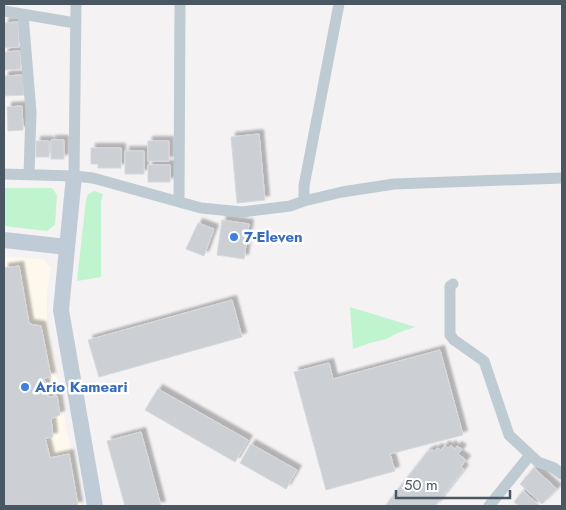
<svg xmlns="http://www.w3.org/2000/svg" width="566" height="510" viewBox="0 0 566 510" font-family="Jost,sans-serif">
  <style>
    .commercial { fill: #fef8ed }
    .green { fill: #bff4cf }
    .building { fill: #ccd0d5; stroke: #d6d9de; filter: url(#shadow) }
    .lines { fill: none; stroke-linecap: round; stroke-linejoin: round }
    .street { stroke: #bfcbd2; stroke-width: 11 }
    .secondary { stroke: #bfccd7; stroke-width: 16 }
    .shop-dot { fill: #3f7fe0; stroke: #fff; stroke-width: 2 }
    .labels { text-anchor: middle; stroke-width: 5; stroke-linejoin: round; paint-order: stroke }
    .shop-label { font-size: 15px; font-weight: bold; fill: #366cbe; stroke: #fff; text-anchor: start }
  </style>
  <defs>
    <filter id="shadow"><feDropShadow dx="4.5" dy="-4.5" stdDeviation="1" flood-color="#0004"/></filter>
  </defs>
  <rect width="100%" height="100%" fill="#f4f2f2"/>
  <path class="commercial" d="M 4,257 L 43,259 L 51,267 L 47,292 L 47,324 L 81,506 L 4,506 Z"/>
  <path class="green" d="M 4,188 L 52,188 L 57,195 L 55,225 L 47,231 L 4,226 Z
    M 94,191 L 103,194 L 101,202 L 101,277 L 77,281 L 86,200 L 88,194 Z
    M 350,307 L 415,327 L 400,332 L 386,339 L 370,343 L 353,349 Z"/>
  <path class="building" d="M 18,22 L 19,47 L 4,48 L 4,23 Z
    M 20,51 L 21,69 L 4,70 L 4,52 Z
    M 23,75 L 24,95 L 4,96 L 4,76 Z
    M 22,106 L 23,130 L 8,131 L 7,107 Z
    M 259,134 L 265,200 L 237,203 L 231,137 Z
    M 51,140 L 64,140 L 64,159 L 51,159 Z
    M 36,141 L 49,141 L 49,157 L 36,157 Z
    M 148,141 L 169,141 L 169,161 L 148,161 Z
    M 91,148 L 121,148 L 121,168 L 98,168 L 98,164 L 91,164 Z
    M 125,151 L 144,151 L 144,174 L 125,174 Z
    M 148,165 L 170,165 L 170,182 L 148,182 Z
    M 222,220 L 249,224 L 244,259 L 217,255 Z
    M 198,223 L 214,229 L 204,256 L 186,249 Z
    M 19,266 L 29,324 L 41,326 L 51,377 L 44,378 L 48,397 L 57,396 L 60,415 L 51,419 L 53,437 L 45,438 L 50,458 L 69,454 L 78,506 L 4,506 L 4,268 Z
    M 232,300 L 242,337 L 99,377 L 88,340 Z
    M 440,350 L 463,435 L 390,454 L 395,471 L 326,490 L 294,372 L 329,363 L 333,379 Z
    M 158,389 L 248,440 L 235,462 L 145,410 Z
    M 141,432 L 161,506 L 125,506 L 107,441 Z
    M 251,444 L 297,470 L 286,489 L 240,463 Z
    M 445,445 L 448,448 L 451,445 L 455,449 L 457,446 L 462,449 L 458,454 L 466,460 L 461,467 L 464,469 L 435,506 L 385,506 L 427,452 L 432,450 L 434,451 L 437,448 L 441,450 Z
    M 534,468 L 557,489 L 542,504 L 520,484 Z
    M 523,491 L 540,506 L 519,506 L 514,502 Z"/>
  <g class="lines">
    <path class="street" d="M 4,11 L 75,23
      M 23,15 L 31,112 L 29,174
      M 4,174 L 74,176 L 93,178 L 201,208 L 242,212 L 290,206 L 304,201 L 342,192 L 394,184 L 562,178
      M 74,176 L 76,4
      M 304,201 L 304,186 L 339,4
      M 179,202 L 180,4
      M 453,284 L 450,286 L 450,335 L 454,340 L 484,361 L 509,435 L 538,462 L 554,468 L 562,474
      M 489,506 L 530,455"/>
    <path class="secondary" d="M 74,176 L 61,310 L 95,506
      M 4,240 L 67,247"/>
  </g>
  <g class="shop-dot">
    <circle cx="234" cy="237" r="5"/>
    <circle cx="25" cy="387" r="5"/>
  </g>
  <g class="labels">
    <g class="shop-label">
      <text x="244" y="242">7-Eleven</text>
      <text x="35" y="392">Ario Kameari</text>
    </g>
  </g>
  <rect width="566" height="510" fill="none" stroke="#485762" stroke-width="10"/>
  <path d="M396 490v8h114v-8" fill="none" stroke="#485762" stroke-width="2.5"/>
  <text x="404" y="490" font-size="15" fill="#485762" stroke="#ffffff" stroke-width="4" paint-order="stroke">50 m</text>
</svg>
